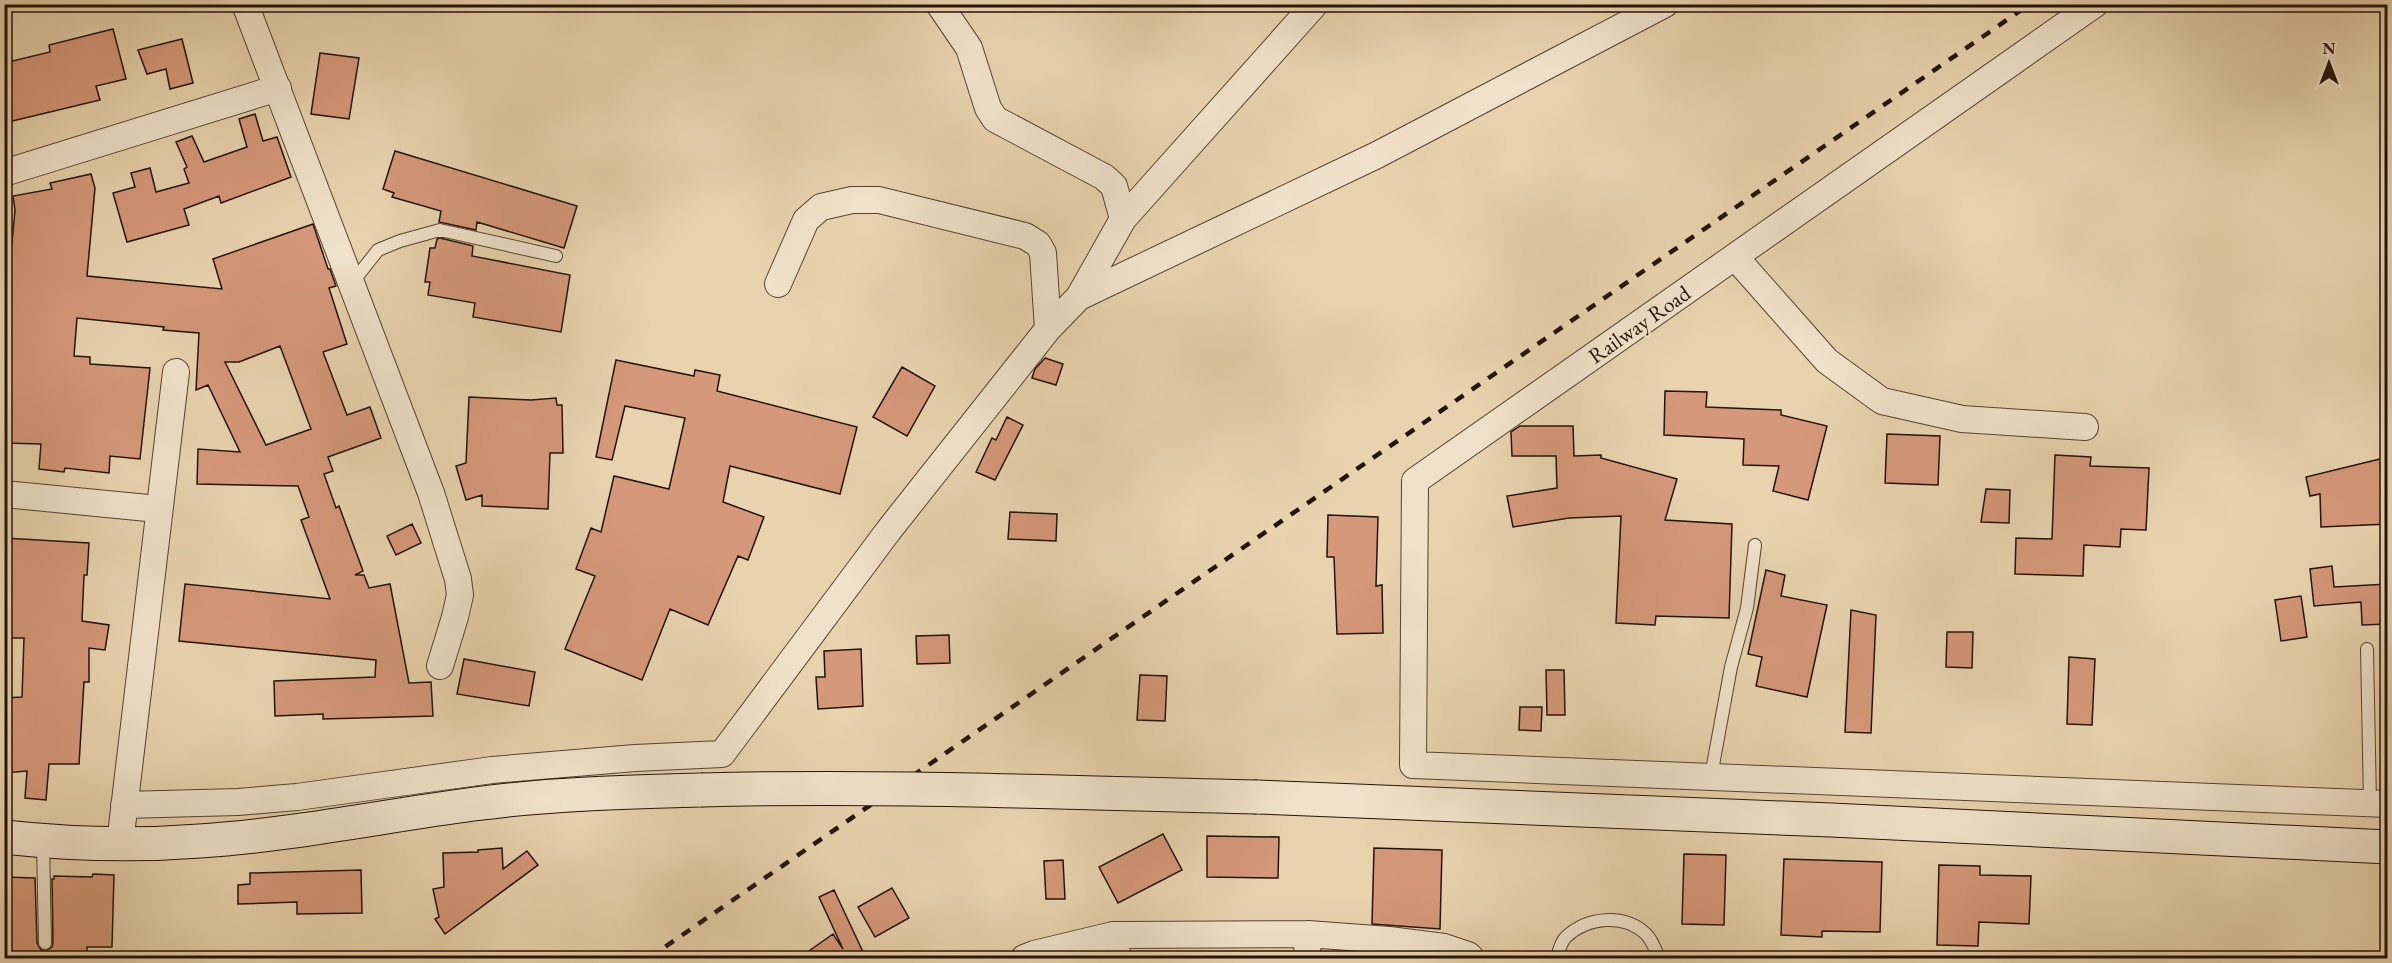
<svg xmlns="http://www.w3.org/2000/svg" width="2392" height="963" viewBox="0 0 2392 963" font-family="'EB Garamond',serif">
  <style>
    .building { fill: #d5987a; stroke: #23130a; stroke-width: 1.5; fill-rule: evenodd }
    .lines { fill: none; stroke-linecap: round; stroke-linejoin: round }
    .service-casing { stroke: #544333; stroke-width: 14 }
    .minor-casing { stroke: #544333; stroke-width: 28 }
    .secondary-casing { stroke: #23130a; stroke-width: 35 }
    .service { stroke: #f0e2ca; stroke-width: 12 }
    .minor { stroke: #f0e2ca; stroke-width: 26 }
    .secondary { stroke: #f0e2ca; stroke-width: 33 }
    .rail { stroke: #23130a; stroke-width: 4.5; stroke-dasharray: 10 10; stroke-linecap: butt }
    .secondary-bridge-casing { stroke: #23130a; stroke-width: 35; stroke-linecap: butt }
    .secondary-bridge { stroke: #f0e2ca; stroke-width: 33 }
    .labels { text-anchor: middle; stroke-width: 4.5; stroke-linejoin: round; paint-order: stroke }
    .street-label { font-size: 22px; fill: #23130a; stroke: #f0e2ca }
  </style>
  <rect width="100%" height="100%" fill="#e8d3ae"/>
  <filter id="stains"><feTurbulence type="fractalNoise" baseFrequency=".00333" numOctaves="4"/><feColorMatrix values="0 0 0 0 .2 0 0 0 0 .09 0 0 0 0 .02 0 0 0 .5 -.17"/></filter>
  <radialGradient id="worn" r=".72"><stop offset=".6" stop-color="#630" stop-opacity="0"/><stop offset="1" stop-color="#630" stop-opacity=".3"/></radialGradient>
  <path class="building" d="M 113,29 L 126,79 L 96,86 L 100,100 L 4,123 L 4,63 L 50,52 L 49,45 Z
    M 182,39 L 193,83 L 170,89 L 166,69 L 147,74 L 138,50 Z
    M 320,53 L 359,58 L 349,119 L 311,114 Z
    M 255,114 L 263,141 L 277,137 L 291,177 L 221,203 L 219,196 L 184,209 L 189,225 L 127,242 L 113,193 L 135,187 L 131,173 L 150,168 L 156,192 L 189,183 L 184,169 L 187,167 L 176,142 L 192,136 L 204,162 L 247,147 L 239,119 Z
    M 395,151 L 577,206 L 564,248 L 477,222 L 476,230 L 439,222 L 441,211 L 392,197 L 394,193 L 383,189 Z
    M 91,174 L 95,188 L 87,276 L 222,289 L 213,259 L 313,224 L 328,269 L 330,269 L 336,286 L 329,288 L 347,344 L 323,352 L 347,415 L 370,407 L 381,438 L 328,457 L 333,471 L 324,474 L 336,508 L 339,506 L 363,571 L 355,575 L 364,575 L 369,588 L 390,584 L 409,683 L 431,682 L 433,716 L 323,719 L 323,714 L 275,716 L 274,681 L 375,677 L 376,660 L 179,641 L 185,584 L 330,599 L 301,520 L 309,517 L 298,486 L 197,484 L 198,449 L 240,452 L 208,385 L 196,390 L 199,333 L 163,330 L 164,327 L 77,318 L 74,356 L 90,357 L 90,364 L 150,368 L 140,459 L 110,456 L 109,473 L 65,468 L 64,472 L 39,469 L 41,444 L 4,443 L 4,286 L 8,286 L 15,210 L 13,196 L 52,189 L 50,183 ZM 280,346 L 311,429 L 266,445 L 225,362 L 239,362 Z
    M 440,238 L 473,246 L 472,256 L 570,275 L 561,332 L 473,317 L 475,303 L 428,295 L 430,282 L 425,282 L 430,248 L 435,248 L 437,239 Z
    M 1045,358 L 1063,364 L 1056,385 L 1032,378 L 1035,369 Z
    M 616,360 L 694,376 L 695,370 L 720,375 L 717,391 L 857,427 L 840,494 L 730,466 L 723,502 L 764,517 L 748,560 L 738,556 L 708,625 L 670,609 L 642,680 L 565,649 L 595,576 L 576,569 L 591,528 L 601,532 L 614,476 L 669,489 L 685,418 L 625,406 L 612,460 L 596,457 Z
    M 902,367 L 935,386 L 907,436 L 873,417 Z
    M 1665,391 L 1707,392 L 1706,407 L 1781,410 L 1781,415 L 1827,426 L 1808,500 L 1773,491 L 1779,466 L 1743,465 L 1744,439 L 1664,435 Z
    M 469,397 L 531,400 L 556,398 L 557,405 L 562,405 L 563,453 L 550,453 L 548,509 L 482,506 L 482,495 L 466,500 L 456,466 L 466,463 Z
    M 1007,417 L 1023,425 L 995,480 L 976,472 L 992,438 L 996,440 Z
    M 1520,426 L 1573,426 L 1574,456 L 1601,455 L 1601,458 L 1677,479 L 1665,520 L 1732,524 L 1729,618 L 1656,616 L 1655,625 L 1616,623 L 1621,516 L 1569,518 L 1513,527 L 1507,496 L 1557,488 L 1556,456 L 1512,456 L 1511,432 Z
    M 1887,434 L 1940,436 L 1938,485 L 1885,483 Z
    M 2055,455 L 2091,457 L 2090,466 L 2149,468 L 2146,530 L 2121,529 L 2120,547 L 2084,545 L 2083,576 L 2015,574 L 2016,538 L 2052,539 Z
    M 2388,457 L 2388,524 L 2321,527 L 2320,494 L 2310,496 L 2306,477 Z
    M 1986,489 L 2010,490 L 2009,523 L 1981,522 Z
    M 1010,512 L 1057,514 L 1056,541 L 1008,539 Z
    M 1328,515 L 1378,517 L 1376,586 L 1382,585 L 1383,633 L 1337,634 L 1334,557 L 1327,557 Z
    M 412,524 L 421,543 L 396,555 L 387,536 Z
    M 4,538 L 89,543 L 87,575 L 84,575 L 82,621 L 109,625 L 105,650 L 89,648 L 89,682 L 84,682 L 79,764 L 49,764 L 46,800 L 25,798 L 27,771 L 4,773 L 4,698 L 22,697 L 24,638 L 4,638 Z
    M 2332,566 L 2334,587 L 2388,584 L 2388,624 L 2362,625 L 2361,602 L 2314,606 L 2310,569 Z
    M 1766,570 L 1785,575 L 1781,596 L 1827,605 L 1807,697 L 1756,686 L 1762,657 L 1748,654 Z
    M 2301,596 L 2307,637 L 2281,641 L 2275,600 Z
    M 1851,610 L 1876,615 L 1871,733 L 1845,732 Z
    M 1947,632 L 1973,632 L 1972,668 L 1946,667 Z
    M 949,635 L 950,663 L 917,664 L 916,636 Z
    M 861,649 L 863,706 L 818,709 L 816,677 L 825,677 L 824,651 Z
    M 2069,657 L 2095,659 L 2092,725 L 2067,724 Z
    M 464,659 L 535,672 L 529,706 L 457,694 Z
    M 1546,670 L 1564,670 L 1565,715 L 1547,715 Z
    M 1140,675 L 1167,676 L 1165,721 L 1137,720 Z
    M 1520,707 L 1542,707 L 1541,731 L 1519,730 Z
    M 1163,834 L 1182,870 L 1118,903 L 1099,867 Z
    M 1207,836 L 1279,837 L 1278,878 L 1207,877 Z
    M 502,848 L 503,869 L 527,851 L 538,865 L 445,934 L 435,919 L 439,917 L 433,889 L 444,887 L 443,853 L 478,852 L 478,850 Z
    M 1374,848 L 1442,850 L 1440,929 L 1372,924 Z
    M 1684,854 L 1726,855 L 1724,925 L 1682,924 Z
    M 1784,859 L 1882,862 L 1880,932 L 1822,931 L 1822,937 L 1781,935 Z
    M 1063,860 L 1065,899 L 1046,899 L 1044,861 Z
    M 1939,865 L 1980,866 L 1980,875 L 2031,876 L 2029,924 L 1979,922 L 1978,946 L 1937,945 Z
    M 361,870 L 362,913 L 297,914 L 297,902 L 238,904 L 238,885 L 250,884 L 250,873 Z
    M 93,874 L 114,875 L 112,947 L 87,947 L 87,955 L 32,957 L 32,958 L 4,956 L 4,877 L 35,878 L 37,943 L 41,950 L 46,951 L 52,947 L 53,943 L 52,879 L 54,879 L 54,876 L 92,877 Z
    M 892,888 L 909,918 L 875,937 L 858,907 Z
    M 834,890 L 863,952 L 851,958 L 799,958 L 833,934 L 843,949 L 819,897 Z"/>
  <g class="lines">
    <defs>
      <path id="service" d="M 352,283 L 378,250 L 400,241 L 440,230 L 556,256
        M 2367,649 L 2370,803
        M 1711,776 L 1731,667 L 1747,608 L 1755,545
        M 43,842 L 45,943
        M 1557,958 C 1559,951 1560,943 1566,937 C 1587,917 1624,913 1646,934 C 1653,941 1655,950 1659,958"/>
      <path id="minor" d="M 245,4 L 431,493 L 458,579 L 460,595 L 455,617 L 440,666
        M 939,4 L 969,48 L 988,108 L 995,119 L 1104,177 L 1114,186 L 1123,219
        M 2095,4 L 1415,481 L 1413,765 L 2388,804
        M 4,173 L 278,88
        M 1735,257 L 1827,361 L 1882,401 L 1962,419 L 2085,427
        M 778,284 L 806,220 L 821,207 L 852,200 L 879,200 L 1025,236 L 1038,244 L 1043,253 L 1048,329
        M 1079,297 L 1123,219 L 1315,4
        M 4,494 L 158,509
        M 124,805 L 238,802 L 297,797 L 492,770 L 635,758 L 722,754 L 889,530 L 1048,329 L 1079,297 L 1377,155 L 1665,4
        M 120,843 L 176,372
        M 1113,935 L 1118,958
        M 1024,958 L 1034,954 L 1113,935 L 1308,934 L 1389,940 L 1444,947 L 1468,955 L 1471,958
        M 1307,958 L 1308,934"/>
      <path id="secondary" d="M 1257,797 L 1831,820 L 2388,847
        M 4,837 C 68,844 135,846 200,841 C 292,835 383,816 474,804 C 549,794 625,792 701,790"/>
    </defs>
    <use href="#service" class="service-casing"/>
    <use href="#minor" class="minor-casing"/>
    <use href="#secondary" class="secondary-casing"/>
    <use href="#service" class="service"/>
    <use href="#minor" class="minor"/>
    <use href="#secondary" class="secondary"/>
    <path class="rail" d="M 649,958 L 2030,4"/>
    <defs>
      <path id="secondary-bridge" d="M 701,790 C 886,785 1072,793 1257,797"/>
    </defs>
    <use href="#secondary-bridge" class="secondary-bridge-casing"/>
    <use href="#secondary-bridge" class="secondary-bridge"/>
  </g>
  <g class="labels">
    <g class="street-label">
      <text transform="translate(1639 324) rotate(-35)" y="8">Railway Road</text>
    </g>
  </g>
  <rect width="2392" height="963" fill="none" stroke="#e8d3ae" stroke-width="24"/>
  <rect x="6" y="6" width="2380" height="951" fill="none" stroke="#23130a" stroke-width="3"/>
  <rect x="12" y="12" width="2368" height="939" fill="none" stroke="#23130a" stroke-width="1.5"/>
  <g transform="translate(2329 63)" stroke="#f0e2ca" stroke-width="4.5" paint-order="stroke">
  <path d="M0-4.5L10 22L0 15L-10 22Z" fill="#23130a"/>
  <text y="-9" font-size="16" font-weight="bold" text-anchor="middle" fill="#23130a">N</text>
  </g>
  <rect width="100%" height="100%" filter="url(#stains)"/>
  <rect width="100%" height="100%" fill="url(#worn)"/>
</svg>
